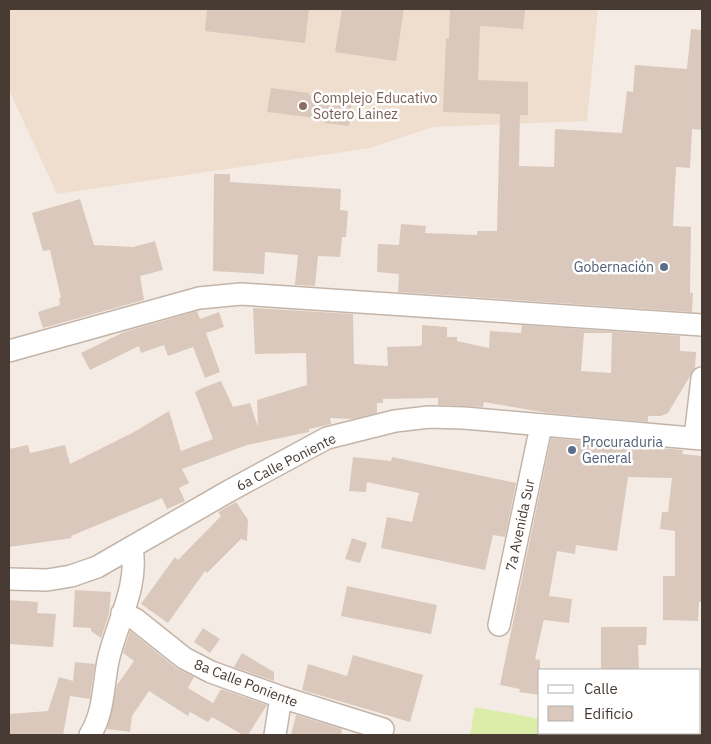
<svg xmlns="http://www.w3.org/2000/svg" width="711" height="744" viewBox="0 0 711 744" font-family="'IBM Plex Sans',sans-serif">
  <style>
    .education { fill: #efdecd }
    .pitch { fill: #dceca9 }
    .building { fill: #dac8bc; fill-rule: evenodd }
    .lines { fill: none; stroke-linecap: round; stroke-linejoin: round }
    .minor-casing { stroke: #c3b4a9; stroke-width: 24 }
    .minor { stroke: #fff; stroke-width: 21 }
    .education-dot { fill: #8d6e63; stroke: #fff; stroke-width: 2 }
    .service-dot { fill: #5c6f8a; stroke: #fff; stroke-width: 2 }
    .labels { text-anchor: middle; stroke-width: 5; stroke-linejoin: round; paint-order: stroke }
    .education-label { font-size: 14px; fill: #785e54; stroke: #fff; text-anchor: start }
    .service-label { font-size: 14px; fill: #4e5e75; stroke: #fff; text-anchor: end }
    .street-label { font-size: 14px; fill: #473b33; stroke: #fff }
  </style>
  <rect width="100%" height="100%" fill="#f4ece4"/>
  <path class="education" d="M 9,9 L 598,9 L 587,121 L 433,127 L 370,148 L 57,194 L 9,90 Z"/>
  <path class="pitch" d="M 475,707 L 540,719 L 540,733 L 621,733 L 635,735 L 470,735 Z"/>
  <path class="building" d="M 207,9 L 309,9 L 305,43 L 205,31 Z
    M 342,9 L 404,9 L 396,61 L 335,52 Z
    M 450,9 L 525,9 L 523,29 L 480,26 L 478,80 L 528,82 L 528,115 L 520,115 L 519,166 L 554,167 L 555,129 L 622,133 L 627,91 L 633,92 L 635,65 L 687,69 L 691,29 L 702,30 L 702,130 L 692,129 L 690,168 L 676,167 L 673,226 L 691,227 L 690,293 L 693,293 L 692,312 L 398,292 L 399,274 L 377,272 L 378,244 L 399,245 L 401,224 L 426,226 L 425,233 L 477,235 L 477,231 L 497,231 L 500,114 L 443,112 L 446,38 L 449,39 Z
    M 271,88 L 309,93 L 309,95 L 352,100 L 349,126 L 324,123 L 325,119 L 267,112 Z
    M 214,174 L 230,174 L 230,182 L 341,189 L 340,210 L 348,211 L 346,237 L 342,237 L 340,257 L 318,256 L 315,286 L 295,285 L 298,255 L 265,252 L 264,274 L 213,271 Z
    M 80,199 L 94,245 L 133,247 L 155,241 L 163,270 L 140,276 L 144,300 L 43,328 L 38,312 L 60,305 L 59,298 L 61,298 L 50,250 L 43,251 L 32,213 Z
    M 253,308 L 353,314 L 354,364 L 388,366 L 387,347 L 420,346 L 422,344 L 422,325 L 447,327 L 447,337 L 457,337 L 457,341 L 489,348 L 490,331 L 521,333 L 522,325 L 680,336 L 680,351 L 696,352 L 695,368 L 668,413 L 661,416 L 648,416 L 648,422 L 548,413 L 484,402 L 483,407 L 438,405 L 438,398 L 383,399 L 383,403 L 377,403 L 377,413 L 353,419 L 330,418 L 331,424 L 309,429 L 309,432 L 247,445 L 182,469 L 189,483 L 179,488 L 185,501 L 167,509 L 162,498 L 71,536 L 72,538 L 9,547 L 9,449 L 28,445 L 30,453 L 65,445 L 70,464 L 134,432 L 169,411 L 181,451 L 213,439 L 195,392 L 202,388 L 221,381 L 233,407 L 250,403 L 258,427 L 257,400 L 307,385 L 306,353 L 255,354 ZM 584,333 L 612,333 L 611,373 L 581,371 Z
    M 197,311 L 200,319 L 219,312 L 224,327 L 206,333 L 220,372 L 205,378 L 193,347 L 168,356 L 164,345 L 141,353 L 139,346 L 90,370 L 81,353 L 124,332 Z
    M 551,438 L 683,450 L 682,454 L 702,456 L 702,602 L 699,602 L 698,621 L 663,620 L 663,576 L 675,576 L 675,531 L 660,529 L 662,512 L 668,512 L 672,478 L 628,477 L 617,551 L 576,545 L 575,554 L 557,551 L 549,596 L 572,599 L 569,623 L 544,620 L 543,623 L 535,659 L 540,660 L 540,695 L 519,692 L 520,689 L 500,685 Z
    M 353,457 L 391,461 L 392,457 L 516,483 L 505,537 L 493,535 L 485,570 L 381,548 L 387,517 L 412,522 L 419,493 L 367,482 L 366,492 L 349,491 Z
    M 236,502 L 248,520 L 247,541 L 241,539 L 207,573 L 205,571 L 168,623 L 141,604 L 175,557 L 178,560 L 221,516 L 218,512 Z
    M 352,538 L 367,543 L 360,563 L 345,559 Z
    M 347,586 L 437,605 L 431,634 L 341,616 Z
    M 75,590 L 111,592 L 109,614 L 101,638 L 91,631 L 91,628 L 73,627 Z
    M 9,600 L 38,602 L 37,613 L 56,614 L 53,647 L 9,644 Z
    M 601,627 L 647,627 L 646,645 L 638,645 L 639,670 L 601,670 Z
    M 203,628 L 220,639 L 210,653 L 194,642 Z
    M 130,631 L 176,668 L 194,677 L 188,688 L 213,703 L 221,689 L 267,705 L 248,735 L 243,735 L 212,717 L 208,722 L 190,712 L 188,716 L 149,691 L 132,716 L 130,732 L 107,729 L 117,685 L 134,661 L 123,653 Z
    M 242,653 L 274,672 L 274,681 L 234,667 Z
    M 353,655 L 423,675 L 410,722 L 302,690 L 308,664 L 347,676 Z
    M 75,662 L 95,664 L 90,697 L 90,699 L 70,696 L 63,735 L 9,735 L 9,714 L 48,711 L 59,677 L 73,681 Z
    M 296,715 L 342,729 L 341,735 L 291,735 Z"/>
  <g class="lines">
    <defs>
      <path id="minor" d="M 9,351 L 199,298 L 241,294 L 702,325
        M 695,438 L 702,378
        M 9,579 L 47,580 L 71,576 L 97,567 L 229,491 L 327,438 L 395,421 L 429,417 L 464,418 L 702,439
        M 122,613 L 135,619 L 184,658 L 211,672 L 281,697 L 383,729
        M 499,625 L 541,426
        M 90,735 C 104,713 103,686 108,661 C 116,624 139,587 132,548
        M 275,735 L 281,697"/>
    </defs>
    <use href="#minor" class="minor-casing"/>
    <use href="#minor" class="minor"/>
  </g>
  <circle class="education-dot" cx="303" cy="106" r="5"/>
  <g class="service-dot">
    <circle cx="664" cy="267" r="5"/>
    <circle cx="572" cy="450" r="5"/>
  </g>
  <g class="labels">
    <g class="education-label">
      <text x="313" y="103">Complejo Educativo<tspan x="313" dy="16">Sotero Lainez</tspan></text>
    </g>
    <g class="service-label">
      <text x="654" y="272">Gobernación</text>
      <text x="582" y="447" text-anchor="start">Procuraduria<tspan x="582" dy="16">General</tspan></text>
    </g>
    <g class="street-label">
      <text transform="translate(286 462) rotate(-27)" y="5">6a Calle Poniente</text>
      <text transform="translate(520 525) rotate(-78)" y="5">7a Avenida Sur</text>
      <text transform="translate(246 683) rotate(21)" y="5">8a Calle Poniente</text>
    </g>
  </g>
  <rect width="711" height="744" fill="none" stroke="#473b33" stroke-width="20"/>
  <rect x="538" y="669" width="162" height="65" fill="#ffffff" stroke="#b5b1ad"/>
  <rect x="548" y="685" width="25" height="8" fill="#ffffff" stroke="#b5b1ad"/>
  <text x="584" y="694" font-size="15" fill="#473b33">Calle</text>
  <rect x="548" y="706" width="25" height="15" fill="#dac8bc" stroke="#b5b1ad"/>
  <text x="584" y="719" font-size="15" fill="#473b33">Edificio</text>
</svg>
